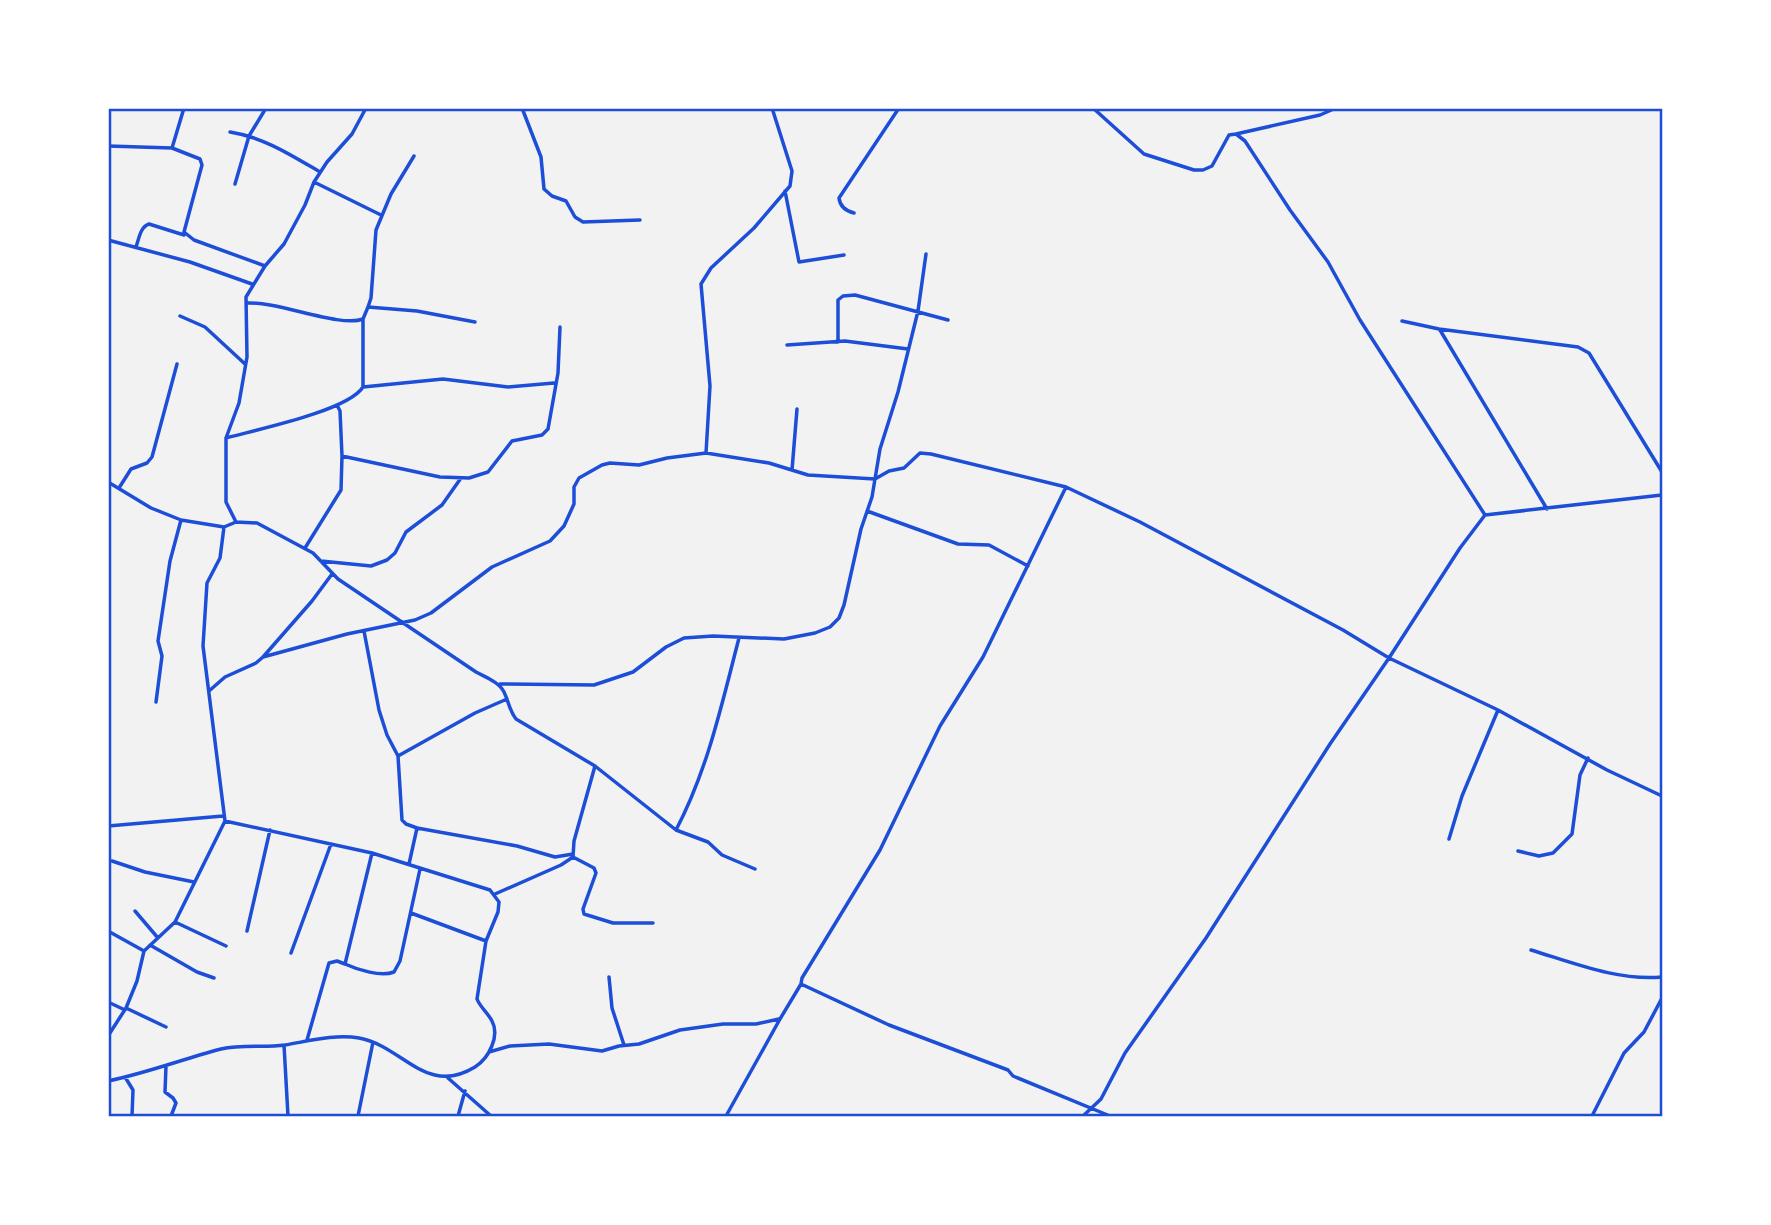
<svg xmlns="http://www.w3.org/2000/svg" width="1771" height="1225" viewBox="0 0 1771 1225" font-family="'Public Sans',sans-serif">
  <style>
    .lines { fill: none; stroke-linecap: round; stroke-linejoin: round }
    .minor { stroke: #1d4ed8; stroke-width: 3.5 }
    .neatline { fill: none; stroke: #1d4ed8; stroke-width: 2.5 }
  </style>
  <rect width="100%" height="100%" fill="#f2f2f2"/>
  <g class="lines">
    <path class="minor" d="M 522,108 L 541,157 L 544,189 L 552,196 L 566,201 L 575,217 L 583,222 L 640,220
      M 1093,108 L 1144,154 L 1194,170 L 1203,170 L 1212,166 L 1229,135 L 1236,134 L 1245,141 L 1290,210 L 1328,262 L 1360,320 L 1485,515
      M 230,132 C 263,137 291,155 320,172
      M 1236,134 L 1320,115 L 1336,108
      M 108,146 L 172,148 L 200,159 L 202,165 L 184,232 L 194,240 L 265,266
      M 172,148 L 184,108
      M 314,182 L 381,215
      M 235,184 L 249,136 L 266,108
      M 785,191 L 799,262 L 844,255
      M 854,213 C 846,211 840,207 839,198 L 899,108
      M 108,240 L 190,262 L 252,284
      M 136,247 C 139,239 140,227 149,224 L 184,235
      M 246,303 C 278,301 340,328 363,319
      M 368,307 L 371,298 L 376,230 L 391,194 L 414,156
      M 180,316 L 205,327 L 245,364
      M 1402,321 L 1439,329 L 1578,347 L 1589,353 L 1662,472
      M 1440,330 L 1547,509
      M 838,342 L 838,300 L 843,296 L 855,295 L 948,320
      M 787,345 L 845,341 L 908,349
      M 363,387 L 443,379 L 508,387 L 554,383
      M 226,438 C 255,430 348,411 363,387 L 363,319 L 368,307 L 417,311 L 475,322
      M 706,453 L 710,386 L 701,284 L 711,268 L 754,228 L 790,186 L 792,171 L 772,108
      M 342,456 L 440,477 L 469,478 L 488,472 L 512,441 L 542,435 L 548,429 L 558,373 L 560,327
      M 792,470 L 797,409
      M 108,482 L 151,508 L 181,520 L 224,527 L 236,522 L 257,523 L 313,553 L 338,579 L 476,672 C 485,677 499,682 504,692 C 509,702 509,710 516,719 L 595,766 L 676,830 L 708,842 L 722,855 L 755,869
      M 119,488 L 131,469 L 147,463 L 152,457 L 177,364
      M 867,511 L 958,544 L 989,545 L 1028,566
      M 236,522 L 226,502 L 226,438 L 239,403 L 247,357 L 246,297 L 265,266 L 284,244 L 305,205 L 314,182 L 327,162 L 352,134 L 366,108
      M 305,548 L 341,490 L 342,456 L 340,411 L 337,405
      M 321,561 L 371,566 L 387,560 L 395,553 L 406,532 L 442,505 L 461,478
      M 364,631 L 379,710 L 387,735 L 398,756 L 402,820 L 406,824 L 417,828 L 409,864
      M 263,657 L 347,634 L 415,620 L 431,613 L 492,567 L 550,541 L 564,526 L 574,504 L 574,487 L 579,478 L 602,465 L 610,463 L 639,465 L 667,458 L 706,453 L 769,463 L 808,475 L 875,479 L 889,471 L 904,468 L 920,453 L 931,454 L 1066,487
      M 500,684 L 594,685 L 633,672 L 666,647 L 684,638 L 713,636 L 784,639 L 815,633 L 830,627 L 839,618 L 844,605 L 861,529 L 872,497 L 880,449 L 898,392 L 918,311 L 926,254
      M 209,691 L 225,677 L 256,663 L 263,657 L 312,601 L 332,574
      M 156,702 L 162,656 L 158,641 L 170,561 L 181,520
      M 398,756 L 475,713 L 507,699
      M 595,766 L 574,841 L 573,857 L 594,868 L 596,873 L 583,909 L 584,914 L 613,923 L 653,923
      M 108,826 L 223,816
      M 417,828 L 517,846 L 555,857 L 573,854
      M 676,830 C 708,769 722,703 739,638
      M 1449,839 L 1462,796 L 1498,710
      M 1518,851 L 1539,856 L 1553,853 L 1572,834 L 1580,775 L 1588,758
      M 112,861 L 145,872 L 194,882
      M 495,894 L 561,865 L 573,857
      M 135,911 L 158,938
      M 411,913 L 486,941
      M 175,922 L 226,946
      M 108,931 L 144,951
      M 247,931 L 270,830
      M 150,945 L 197,972 L 214,978
      M 1531,950 C 1574,963 1618,981 1662,977
      M 291,953 L 331,844
      M 345,964 C 358,970 381,977 394,972 L 400,961 L 420,869
      M 609,977 L 612,1008 L 624,1045
      M 801,984 L 889,1025 L 1008,1070 L 1013,1076 L 1110,1116
      M 108,1002 L 125,1010
      M 126,1008 L 166,1027
      M 108,1036 L 126,1008 L 137,981 L 144,951 L 175,922 L 225,821 L 203,646 L 207,583 L 220,558 L 224,527
      M 307,1040 L 329,963 L 337,961 L 345,964 L 372,853
      M 284,1045 L 288,1116
      M 489,1052 L 510,1046 L 549,1044 L 602,1051 L 619,1046 L 639,1044 L 680,1030 L 723,1024 L 756,1024 L 779,1019
      M 166,1066 L 165,1092 L 173,1098 L 176,1103 L 171,1116
      M 125,1077 L 133,1090 L 132,1116
      M 448,1078 L 491,1116
      M 108,1081 C 147,1073 183,1059 221,1049 C 242,1044 264,1048 285,1045 C 309,1041 335,1034 359,1038 C 403,1046 426,1097 475,1067 C 489,1058 500,1036 492,1021 C 488,1013 480,1007 477,999 L 486,941 L 498,912 L 499,902 L 490,890 L 372,853 L 225,821
      M 358,1116 L 373,1042
      M 458,1116 L 465,1091
      M 726,1116 L 780,1019 L 801,984 L 802,978 L 880,850 L 940,726 L 983,657 L 1066,487 L 1140,522 L 1343,630 L 1389,658 L 1498,710 L 1607,770 L 1662,796
      M 1083,1116 L 1101,1099 L 1125,1053 L 1206,938 L 1330,744 L 1389,658 L 1460,548 L 1485,515 L 1662,495
      M 1592,1116 L 1624,1053 L 1644,1032 L 1662,998"/>
  </g>
  <rect width="1771" height="1225" fill="none" stroke="#ffffff" stroke-width="220"/>
  <rect x="110" y="110" width="1551" height="1005" class="neatline"/>
</svg>
